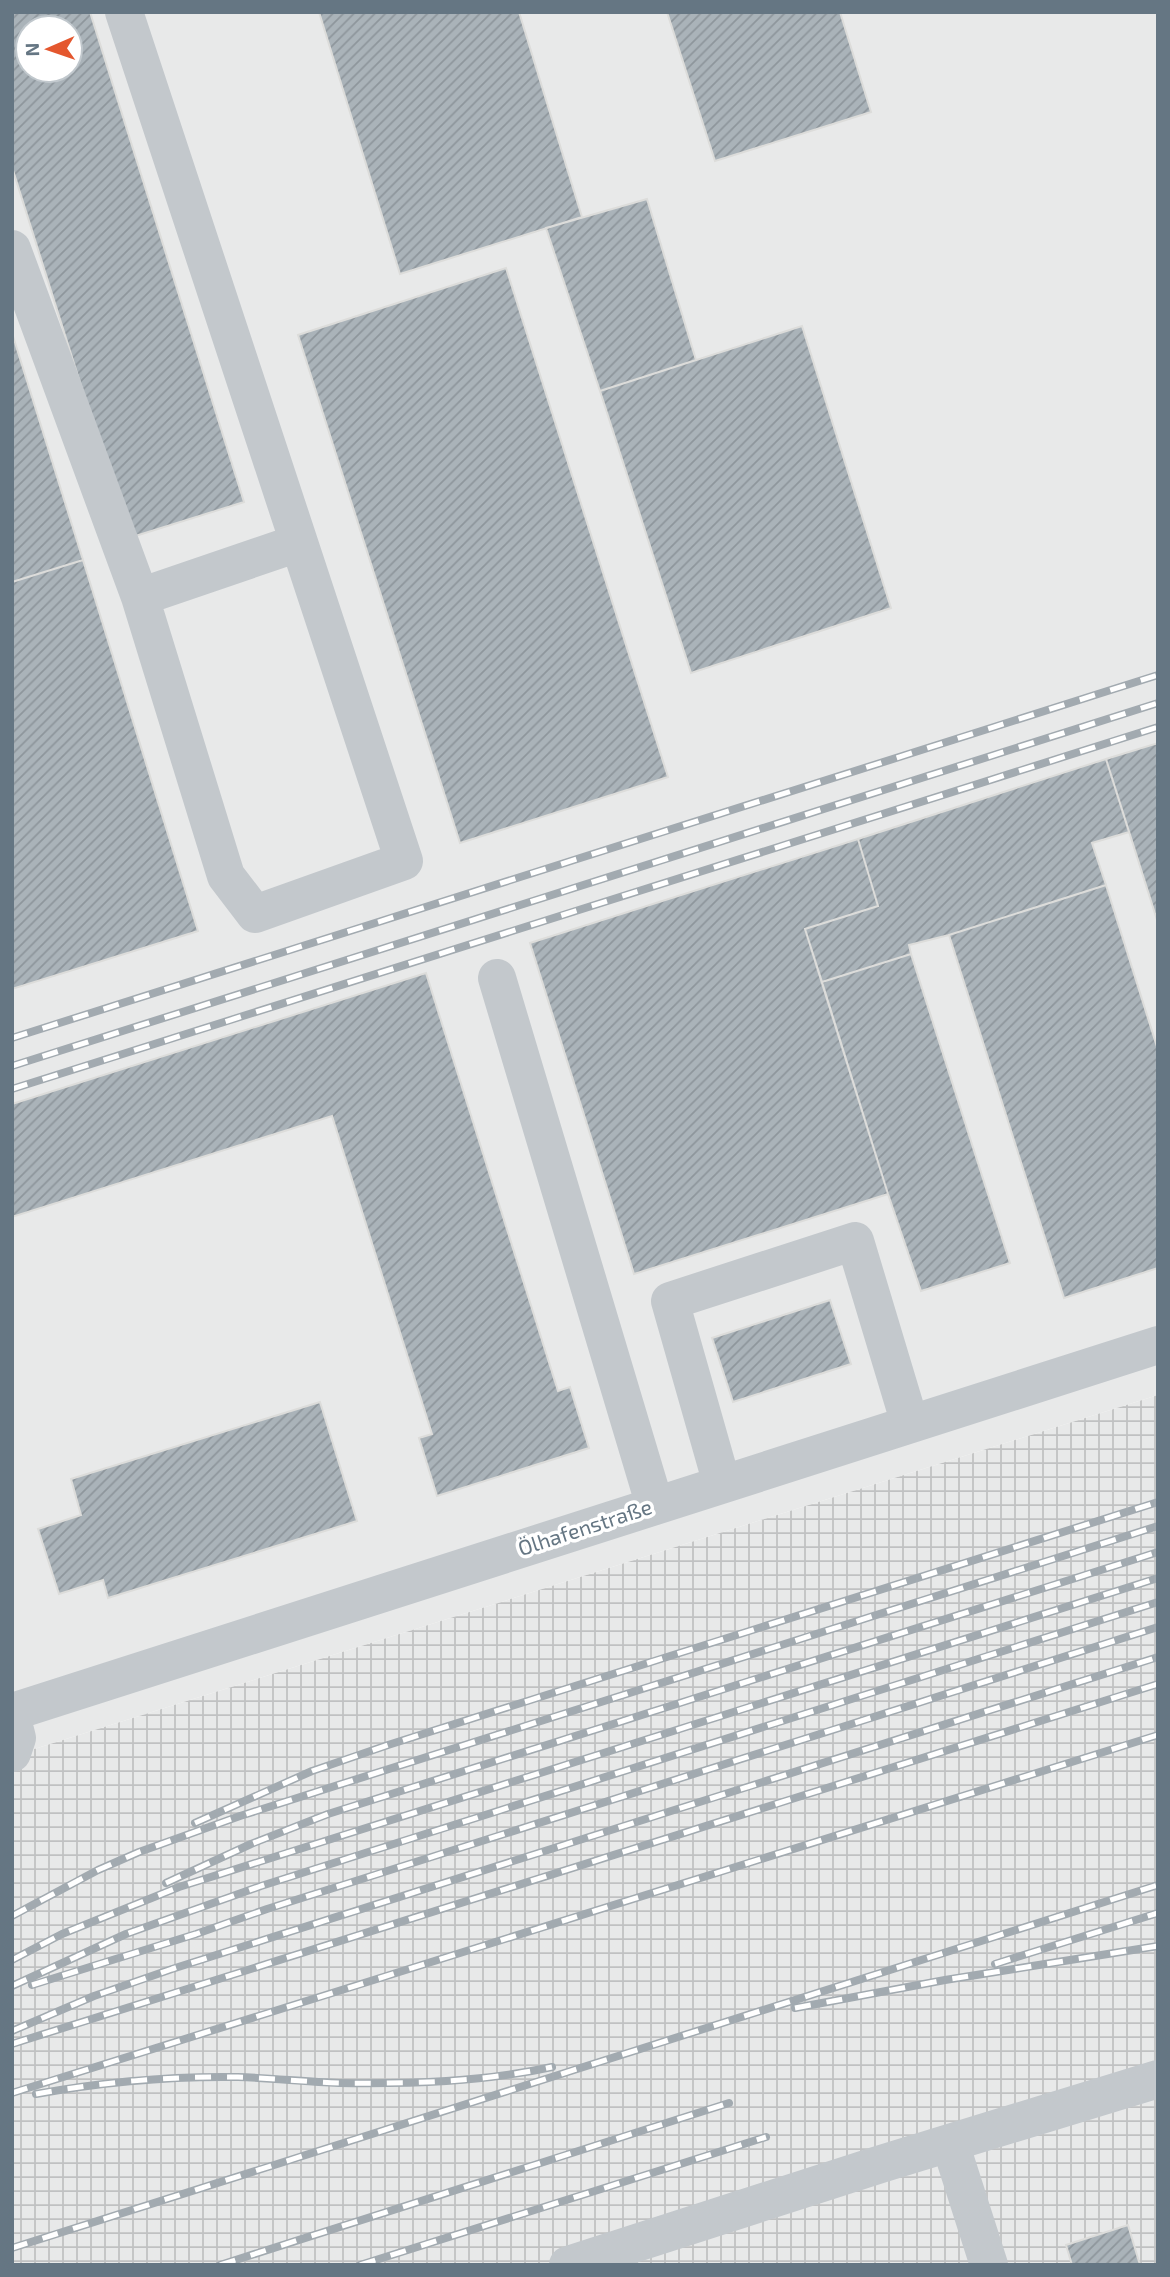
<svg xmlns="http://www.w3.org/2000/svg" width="1170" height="2277" viewBox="0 0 1170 2277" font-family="'Exo 2',sans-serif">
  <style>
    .built { fill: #e8e9e9; fill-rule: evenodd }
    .industrial { fill: url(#industrial-grid) }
    .building { fill: url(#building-hatch); stroke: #dcdcda; stroke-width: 2; fill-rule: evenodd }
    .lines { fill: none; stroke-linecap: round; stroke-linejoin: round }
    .minor { stroke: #c3c8cc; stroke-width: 38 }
    .rail-casing { stroke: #a2aab0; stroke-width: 8 }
    .rail { stroke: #fff; stroke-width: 5; stroke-dasharray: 16; stroke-linecap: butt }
    .labels { text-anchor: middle; stroke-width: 7; stroke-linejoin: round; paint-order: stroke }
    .street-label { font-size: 21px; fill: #657683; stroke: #fff }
  </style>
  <defs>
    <pattern id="industrial-grid" width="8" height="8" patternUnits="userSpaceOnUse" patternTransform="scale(1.75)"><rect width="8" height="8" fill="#e8e9e9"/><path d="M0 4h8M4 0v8" fill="none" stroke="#c0c1c2"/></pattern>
    <pattern id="building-hatch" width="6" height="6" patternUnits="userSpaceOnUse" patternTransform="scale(1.75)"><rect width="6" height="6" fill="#aab3b9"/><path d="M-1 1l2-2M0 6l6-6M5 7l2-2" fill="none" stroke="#8e969c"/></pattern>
  </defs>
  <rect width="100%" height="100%" fill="#fafaf8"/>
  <path class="built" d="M 12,12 L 1158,12 L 1158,1395 L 12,1756 ZM 28,28 L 70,28 L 70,70 L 28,70 Z"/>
  <path class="industrial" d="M 1158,1395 L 1158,2265 L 12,2265 L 12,1756 Z"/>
  <path class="building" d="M 12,12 L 90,12 L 244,502 L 129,538 L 12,167 ZM 28,28 L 70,28 L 70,70 L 28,70 Z
    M 319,12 L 519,12 L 582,217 L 400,274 Z
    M 667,12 L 840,12 L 871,112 L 715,161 Z
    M 647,199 L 696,360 L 600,391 L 546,228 Z
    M 506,268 L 668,777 L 460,843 L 298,335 Z
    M 802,326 L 891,608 L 691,673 L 600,391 Z
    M 12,333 L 83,560 L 12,582 Z
    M 83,560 L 198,931 L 12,989 L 12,582 Z
    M 1158,743 L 1158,923 L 1106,759 Z
    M 1106,759 L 1129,832 L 1092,843 L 1106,885 L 949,935 L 909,945 L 911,954 L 822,982 L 805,929 L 878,906 L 858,839 Z
    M 858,839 L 878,906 L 805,929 L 888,1194 L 634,1274 L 530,943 Z
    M 1106,885 L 1158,1050 L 1158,1268 L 1064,1298 L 949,935 Z
    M 911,954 L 1010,1263 L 921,1291 L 888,1194 L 822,982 Z
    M 426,973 L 558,1391 L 570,1387 L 589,1448 L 437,1496 L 419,1438 L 432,1434 L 332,1116 L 12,1217 L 12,1104 Z
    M 830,1300 L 851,1364 L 733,1402 L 712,1338 Z
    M 320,1402 L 357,1521 L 108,1598 L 103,1580 L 59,1594 L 38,1529 L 81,1515 L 71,1479 Z
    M 1128,2225 L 1140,2265 L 1072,2265 L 1066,2245 Z"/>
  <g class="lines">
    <path class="minor" d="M 124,12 L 404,861 L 255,914 L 226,876 L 140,597
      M 12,249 L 140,597 L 298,543
      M 497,978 L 655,1506
      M 722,1484 L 670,1301 L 855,1241 L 910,1424
      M 12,1712 L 1158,1345
      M 12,1718 L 17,1738 L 12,1753
      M 950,2143 L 989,2265
      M 568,2265 L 881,2164 L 1158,2079"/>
    <defs>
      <path id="rail" d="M 12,1038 L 1158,675
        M 12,1066 L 1158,703
        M 12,1089 L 1158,727
        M 195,1823 L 312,1771 L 388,1745 L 1158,1502
        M 166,1883 L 251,1844 L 328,1814 L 1158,1552
        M 12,1916 L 98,1870 L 139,1852 L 240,1816 L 1158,1526
        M 12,1960 L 62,1934 L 179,1887 L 1158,1578
        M 995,1964 L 1158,1913
        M 32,1985 L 196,1934 L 267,1909 L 1158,1627
        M 12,1986 L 126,1934 L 261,1886 L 1158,1602
        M 795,2008 L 945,1980 L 1158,1946
        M 12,2031 L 94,1996 L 172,1969 L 1158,1657
        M 12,2044 L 1158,1684
        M 12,2093 L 1158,1735
        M 36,2094 C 102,2082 171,2076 238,2077 C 272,2078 306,2082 339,2083 C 410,2084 483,2082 552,2067
        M 12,2248 L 1158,1885
        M 220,2265 L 729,2103
        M 360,2265 L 766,2137"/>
    </defs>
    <use href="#rail" class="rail-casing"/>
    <use href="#rail" class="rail"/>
  </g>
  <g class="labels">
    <g class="street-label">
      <text transform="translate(585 1528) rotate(-18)" y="7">Ölhafenstraße</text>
    </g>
  </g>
  <rect width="1170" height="2277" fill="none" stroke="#657683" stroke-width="28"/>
  <g transform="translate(49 49) rotate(268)"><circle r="33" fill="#ffffff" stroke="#c1c8cd" stroke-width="2"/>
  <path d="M0-5L12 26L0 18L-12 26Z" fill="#e4572e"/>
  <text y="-10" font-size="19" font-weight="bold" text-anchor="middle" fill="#657683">N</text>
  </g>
</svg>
